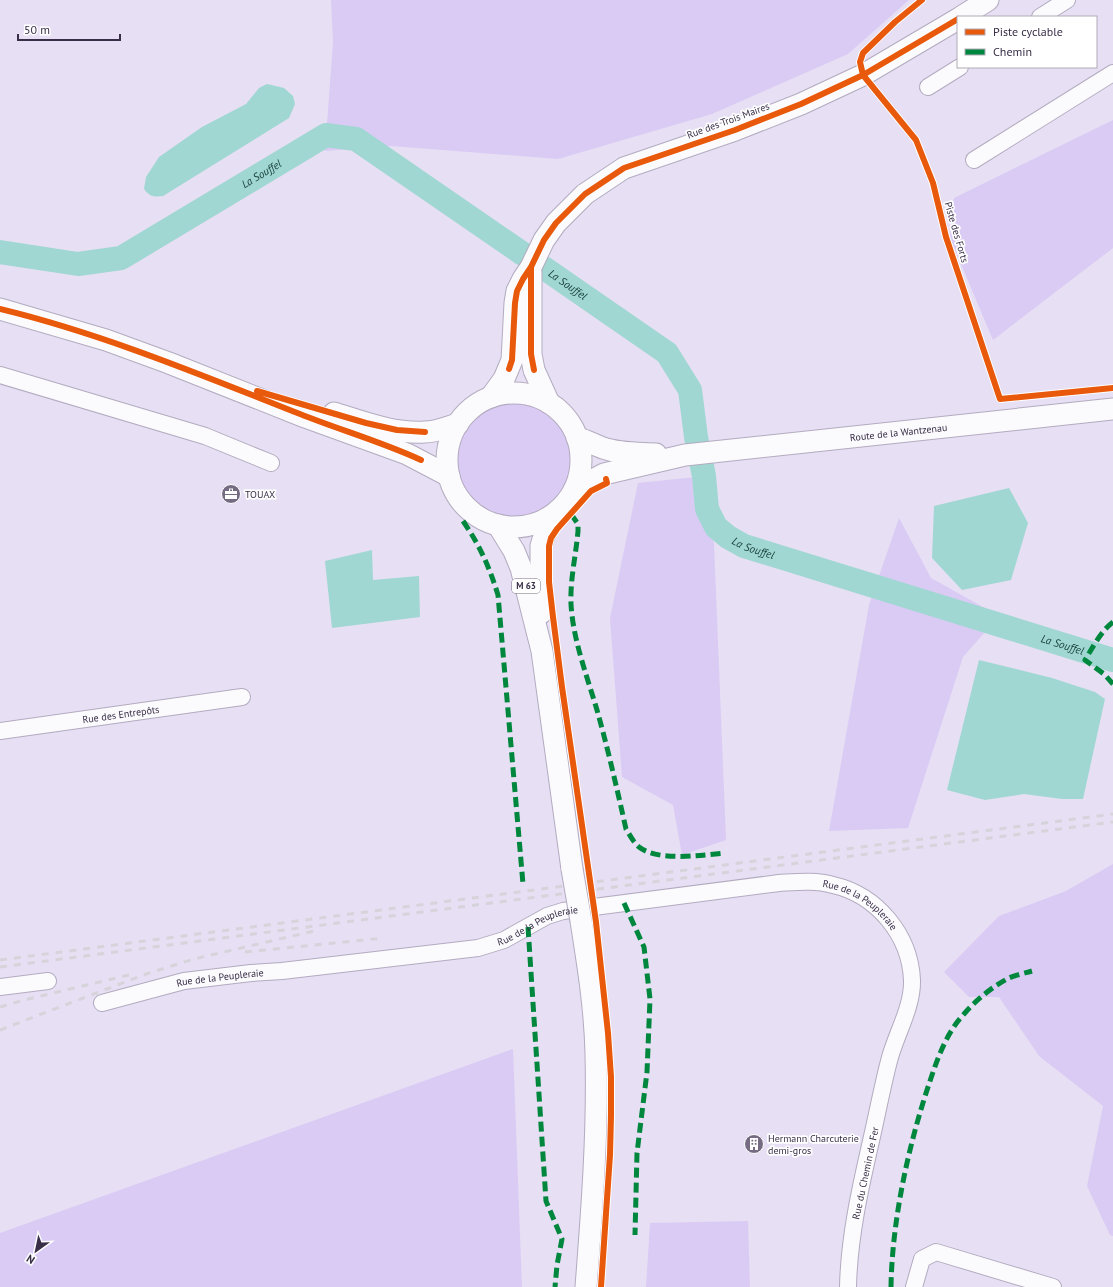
<svg xmlns="http://www.w3.org/2000/svg" width="1113" height="1287" viewBox="0 0 1113 1287" font-family="'PT Sans',sans-serif">
  <style>
    .green { fill: #dacbf4 }
    .water { fill: #a0d7d3 }
    .lines { fill: none; stroke-linecap: round; stroke-linejoin: round }
    .river { stroke: #a0d7d3; stroke-width: 24 }
    .minor-casing { stroke: #b3abbf; stroke-width: 18 }
    .major-casing { stroke: #b3abbf; stroke-width: 23 }
    .minor { stroke: #fbfafd; stroke-width: 16 }
    .major { stroke: #fbfafd; stroke-width: 21 }
    .rail { stroke: #d6d3da; stroke-width: 3; stroke-dasharray: 7 7; stroke-linecap: butt }
    .major-bridge-casing { stroke: #b3abbf; stroke-width: 23; stroke-linecap: butt }
    .major-bridge { stroke: #fbfafd; stroke-width: 21 }
    .quiet { stroke: #00873e; stroke-width: 5; stroke-dasharray: 10 5; stroke-linecap: butt }
    .cycleway-casing { stroke: #fff; stroke-width: 8 }
    .cycleway { stroke: #e8590c; stroke-width: 6 }
    .labels { text-anchor: middle; stroke-width: 3.5; stroke-linejoin: round; paint-order: stroke }
    .shield { fill: #fff; stroke: #746d7e; stroke-width: 1 }
    .shield-label { font-size: 9px; font-weight: bold; fill: #382e47 }
    .street-label { font-size: 10px; fill: #382e47; stroke: #fff }
    .poi-label { font-size: 10px; fill: #382e47; stroke: #fff; text-anchor: start }
    .water-label { font-size: 11px; font-style: italic; fill: #183f39; stroke: #fff }
  </style>
  <rect width="100%" height="100%" fill="#e7dff4"/>
  <path class="green" d="M 331,0 L 909,0 L 848,54 L 712,114 L 558,159 L 391,146 L 325,151 L 333,42 Z
    M 1113,120 L 1113,248 L 993,340 L 950,238 L 954,198 Z
    M456 460a59 59 0 1 1 118 0a59 59 0 1 1-118 0Z
    M 696,477 L 714,544 L 726,840 L 682,855 L 673,805 L 622,777 L 610,618 L 638,483 Z
    M 899,518 L 931,578 L 999,616 L 963,657 L 908,828 L 829,831 L 869,605 Z
    M 1113,864 L 1113,1236 L 1110,1235 L 1087,1186 L 1103,1106 L 1039,1056 L 999,997 L 969,997 L 944,972 L 999,916 L 1066,891 Z
    M 513,1049 L 522,1287 L 0,1287 L 0,1233 Z
    M 748,1221 L 750,1287 L 646,1287 L 650,1223 Z"/>
  <path class="water" d="M 267,84 L 284,88 L 293,96 L 295,104 L 289,118 L 163,196 C 154,197 150,197 144,189 L 146,177 L 159,157 L 202,127 L 246,104 L 259,88 Z
    M 1009,488 L 1028,523 L 1011,580 L 962,590 L 932,558 L 934,506 Z
    M 372,550 L 373,580 L 419,576 L 420,617 L 332,628 L 325,561 Z
    M 979,660 L 1052,678 L 1095,692 L 1105,699 L 1083,799 L 1062,799 L 1024,794 L 985,800 L 947,790 Z"/>
  <g class="lines">
    <g class="river">
      <path id="s1" d="M 0,252 L 78,264 L 121,258 L 326,135 L 356,139 L 523,254"/>
      <path id="s2" d="M 544,268 L 667,353 L 690,390 L 696,437 L 704,476 L 707,509 L 716,527 L 728,537 L 744,546 L 1113,660"/>
    </g>
    <defs>
      <g id="minor">
        <path d="M 1040,17 L 1067,0"/>
        <path d="M 928,87 L 960,67"/>
        <path d="M 974,160 L 1113,73"/>
        <path d="M 0,375 L 205,436 L 271,463"/>
        <path id="s3" d="M 0,731 L 242,697"/>
        <path d="M 0,987 L 48,981"/>
        <path id="s4" d="M 102,1003 L 184,981 L 251,973 L 282,971 L 478,948 L 504,940 L 547,916 L 563,911 L 779,883 C 797,882 815,880 833,885 C 877,895 910,935 912,980 C 913,1007 895,1036 889,1061 C 882,1088 877,1115 871,1141 C 860,1189 849,1238 848,1287"/>
        <path d="M 914,1287 L 922,1259 L 936,1252 L 1053,1287"/>
      </g>
      <g id="major">
        <path d="M 961,17 L 988,0"/>
        <path d="M 531,272 L 531,354 L 534,370 L 549,403"/>
        <path d="M 0,309 L 106,340 L 169,363 L 305,417 L 407,454 L 449,476"/>
        <circle cx="514" cy="460" r="67"/>
        <path d="M 491,397 L 504,379 L 512,360 L 515,303 L 517,291 L 523,279 L 531,267 L 544,240 L 556,223 L 585,194 L 624,168 L 735,130 L 801,104 L 863,75 L 958,19"/>
        <path d="M 334,413 C 363,422 394,434 425,432 C 436,432 447,427 458,424"/>
        <path d="M 577,438 C 587,440 594,445 603,448 C 620,454 639,453 656,454"/>
        <path id="s5" d="M 574,490 L 604,474 L 685,455 L 1113,409"/>
        <path d="M 498,525 L 514,551 L 521,568 L 542,651 L 572,869"/>
        <path d="M 541,613 L 541,546 L 546,530 L 547,519"/>
        <path d="M 581,921 C 588,965 595,1009 596,1054 C 598,1132 592,1209 586,1287"/>
      </g>
    </defs>
    <use href="#minor" class="minor-casing"/>
    <use href="#major" class="major-casing"/>
    <use href="#minor" class="minor"/>
    <use href="#major" class="major"/>
    <path class="rail" d="M 245,952 L 384,938
      M 0,960 L 1113,814
      M 0,967 L 1113,822
      M 0,1007 L 24,1000 L 133,974
      M 0,1030 L 146,974 L 194,959 L 314,931"/>
    <defs>
      <path id="major-bridge" d="M 572,869 L 581,921"/>
    </defs>
    <use href="#major-bridge" class="major-bridge-casing"/>
    <use href="#major-bridge" class="major-bridge"/>
    <path class="quiet" d="M 571,514 L 578,524 L 578,531 C 576,555 570,579 571,604 C 573,640 587,676 597,710 C 608,749 617,789 626,829 C 630,835 633,842 639,847 C 658,862 702,855 725,853
      M 463,521 C 480,546 489,566 498,595 L 523,884
      M 1113,622 C 1101,631 1093,647 1085,660 L 1104,674 L 1113,684
      M 624,903 L 644,947 L 650,999 L 647,1072 L 637,1153 L 635,1235
      M 528,927 L 546,1201 L 562,1239 L 557,1265 L 555,1287
      M 891,1287 C 892,1221 908,1147 929,1084 C 937,1060 946,1033 964,1014 C 976,1000 993,986 1009,978 C 1016,975 1025,973 1032,971"/>
    <defs>
      <path id="cycleway" d="M 922,0 L 895,22 L 863,53 L 860,62 L 863,75 L 916,140 L 933,183 L 946,237 L 1000,399 L 1113,388
        M 531,267 L 531,354 L 534,370
        M 0,309 C 103,334 201,375 300,414 C 340,430 382,442 421,460
        M 509,369 L 512,360 L 515,303 L 517,291 L 523,279 L 531,267 L 544,240 L 556,223 L 585,194 L 624,168 L 735,130 L 801,104 L 863,75 L 958,19
        M 257,391 L 366,423 L 397,430 L 425,432
        M 601,1287 L 610,1155 L 611,1116 L 611,1077 L 608,1033 L 596,922 L 562,687 L 553,617 L 549,582 L 549,546 L 551,538 L 557,529 L 591,491 L 607,483 L 606,479"/>
    </defs>
    <use href="#cycleway" class="cycleway-casing"/>
    <use href="#cycleway" class="cycleway"/>
  </g>
  <defs>
    <symbol id="office-disc" viewBox="-11 -11 22 22"><circle r="9.5" fill="#756c84" stroke="#fff"/><path d="M-6-3h4V-5.5h4V-3h4V5H-6ZM-1-4.5V-3h2v-1.5ZM-6 0V1H6V0Z" fill="#fff"/></symbol>
    <symbol id="building-disc" viewBox="-11 -11 22 22"><circle r="9.5" fill="#756c84" stroke="#fff"/><path d="M-4-6H4V6H1V3H-1V6H-4ZM-2.5-4.3h1.7v1.8h-1.7ZM.8-4.3h1.7v1.8H.8ZM-2.5-1h1.7V.8h-1.7ZM.8-1h1.7V.8H.8Z" fill="#fff"/></symbol>
  </defs>
  <g fill-rule="evenodd">
    <use href="#office-disc" x="220" y="483" width="22" height="22"/>
    <use href="#building-disc" x="743" y="1133" width="22" height="22"/>
  </g>
  <g class="labels">
    <rect class="shield" x="512" y="579" width="28" height="14" rx="3"/>
    <g class="shield-label">
      <text x="526" y="589">M 63</text>
    </g>
    <g class="street-label">
      <text transform="translate(728 120) rotate(-20)" y="4">Rue des Trois Maires</text>
      <text transform="translate(957 232) rotate(74)" y="4">Piste des Forts</text>
      <text dy="4" stroke="none"><textPath href="#s5" startOffset="332">Route de la Wantzenau</textPath></text>
      <text dy="4" stroke="none"><textPath href="#s3" startOffset="122">Rue des Entrepôts</textPath></text>
      <text dy="4" stroke="none"><textPath href="#s4" startOffset="780">Rue de la Peupleraie</textPath></text>
      <text dy="4" stroke="none"><textPath href="#s4" startOffset="445">Rue de la Peupleraie</textPath></text>
      <text dy="4" stroke="none"><textPath href="#s4" startOffset="121">Rue de la Peupleraie</textPath></text>
      <text transform="translate(865 1173) rotate(-78)" y="4">Rue du Chemin de Fer</text>
    </g>
    <g class="poi-label">
      <text x="245" y="498">TOUAX</text>
      <text x="768" y="1142">Hermann Charcuterie<tspan x="768" dy="12">demi-gros</tspan></text>
    </g>
    <g class="water-label">
      <text dy="4" stroke="none"><textPath href="#s1" startOffset="286">La Souffel</textPath></text>
      <text dy="4" stroke="none"><textPath href="#s2" startOffset="29">La Souffel</textPath></text>
      <text dy="4" stroke="none"><textPath href="#s2" startOffset="377">La Souffel</textPath></text>
      <text dy="4" stroke="none"><textPath href="#s2" startOffset="701">La Souffel</textPath></text>
    </g>
  </g>
  <rect x="957" y="16" width="140" height="52" fill="#ffffff" stroke="#afabb5"/>
  <rect x="965" y="29" width="20" height="6" fill="#e8590c" stroke="#afabb5"/>
  <text x="993" y="36" font-size="12" fill="#382e47">Piste cyclable</text>
  <rect x="965" y="49" width="20" height="6" fill="#00873e" stroke="#afabb5"/>
  <text x="993" y="56" font-size="12" fill="#382e47">Chemin</text>
  <g transform="translate(36 1251) rotate(213)" stroke="#ffffff" stroke-width="3" paint-order="stroke">
  <path d="M0-3L7 15L0 10L-7 15Z" fill="#382e47"/>
  <text y="-6" font-size="11" font-weight="bold" text-anchor="middle" fill="#382e47">N</text>
  </g>
  <path d="M18 34v6h102v-6" fill="none" stroke="#382e47" stroke-width="2"/>
  <text x="24" y="34" font-size="12" fill="#382e47" stroke="#ffffff" stroke-width="3" paint-order="stroke">50 m</text>
</svg>
